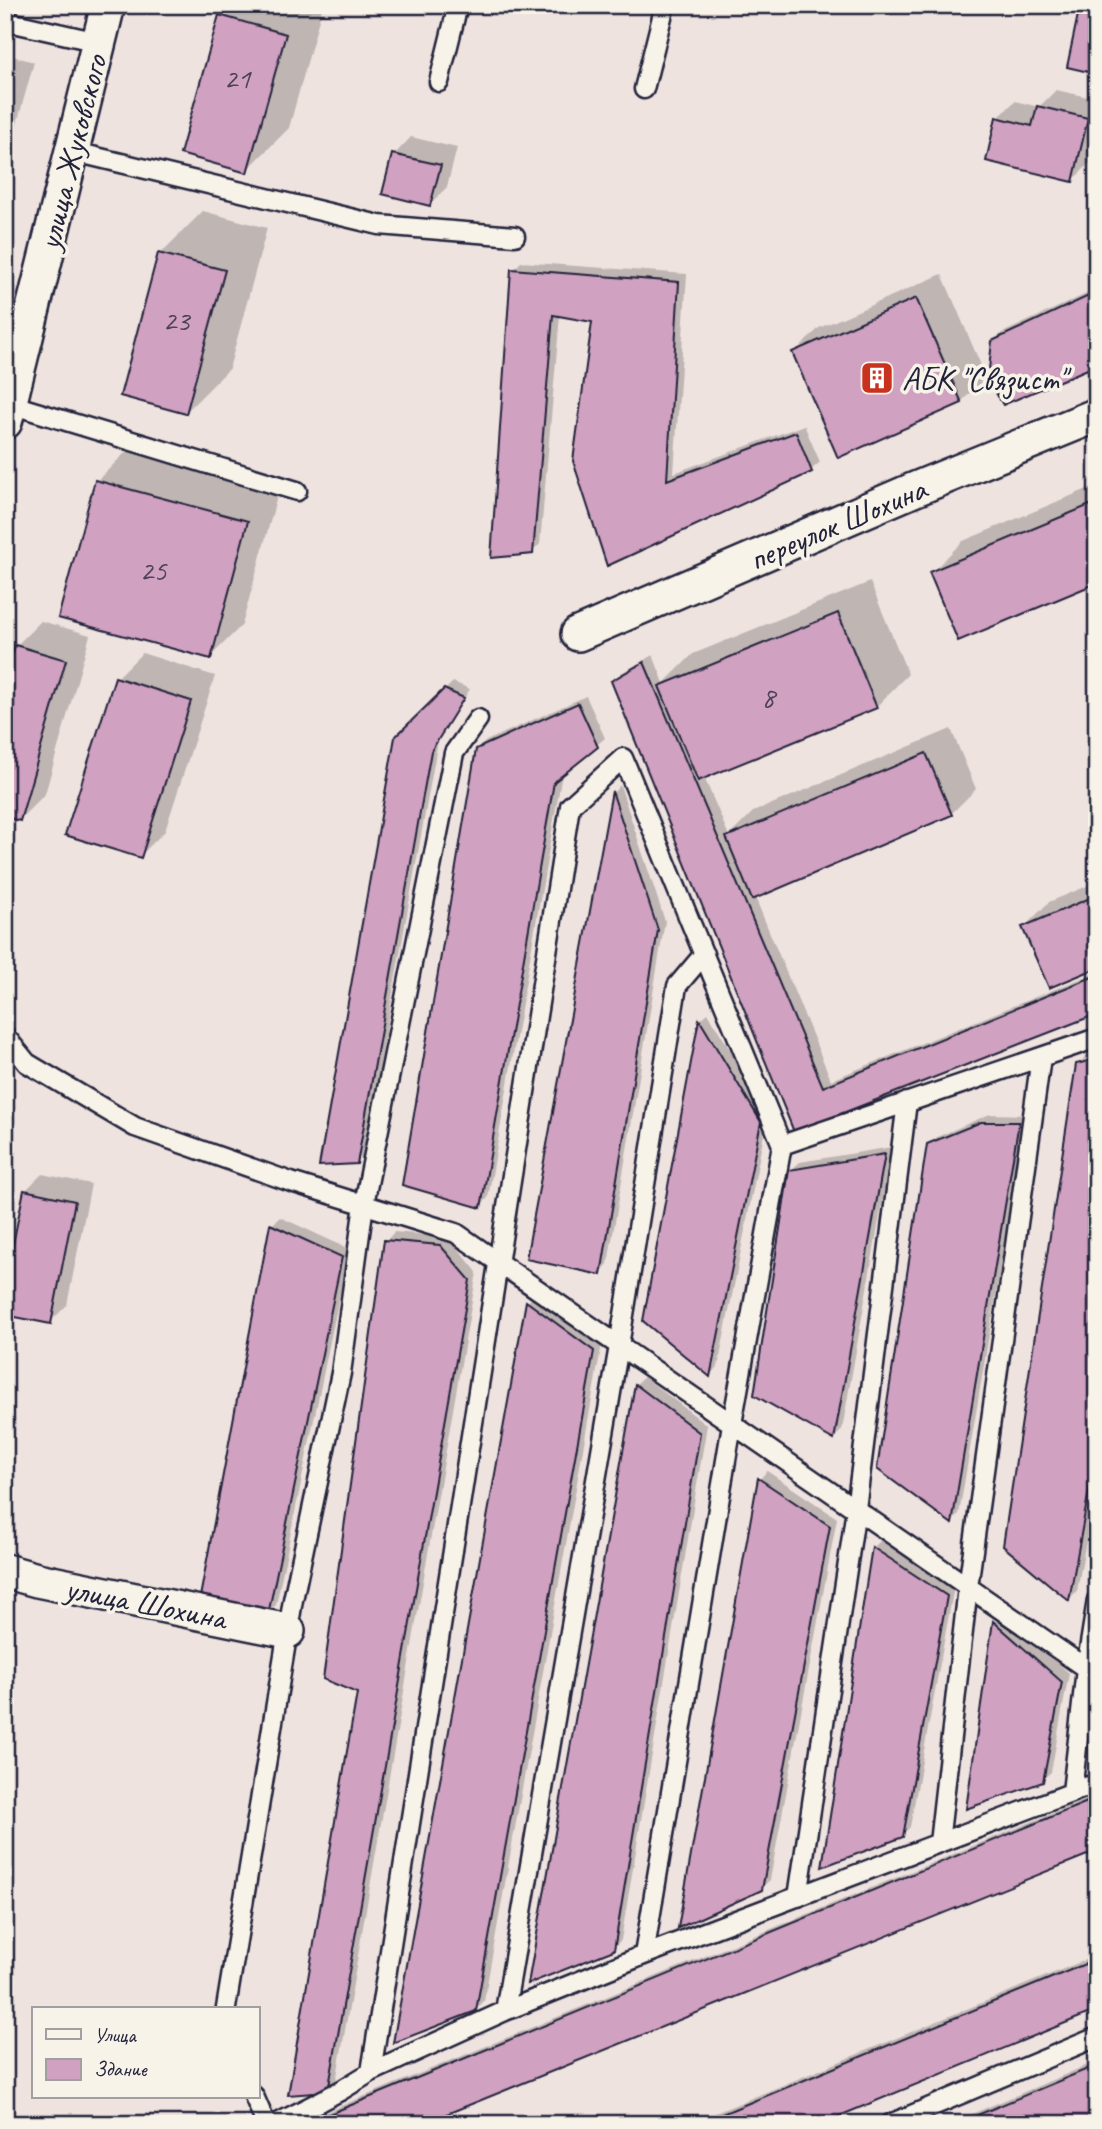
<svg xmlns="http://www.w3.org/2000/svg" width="1102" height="2129" viewBox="0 0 1102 2129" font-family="Caveat,sans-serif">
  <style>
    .shadow { fill: #0003 }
    .building { fill: #d0a1c1; stroke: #22223b; stroke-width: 2 }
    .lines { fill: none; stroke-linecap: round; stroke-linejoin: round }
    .service-casing { stroke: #22223b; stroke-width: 23 }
    .minor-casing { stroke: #22223b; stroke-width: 38 }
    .service { stroke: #f7f3e8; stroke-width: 18 }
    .minor { stroke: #f7f3e8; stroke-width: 33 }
    .labels { text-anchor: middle; stroke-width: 7; stroke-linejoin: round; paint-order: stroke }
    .number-label { font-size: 30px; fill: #4e425c }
    .street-label { font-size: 33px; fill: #22223b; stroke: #f7f3e8 }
    .poi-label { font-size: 33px; fill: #22223b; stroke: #f7f3e8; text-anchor: start }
  </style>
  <rect width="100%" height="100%" fill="#efe3e0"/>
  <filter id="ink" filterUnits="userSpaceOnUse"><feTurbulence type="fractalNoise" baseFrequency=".0143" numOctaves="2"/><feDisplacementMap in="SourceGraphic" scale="14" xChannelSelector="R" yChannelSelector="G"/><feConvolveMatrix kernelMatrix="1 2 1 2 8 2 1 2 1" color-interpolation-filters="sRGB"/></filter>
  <g filter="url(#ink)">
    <path class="shadow" d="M 231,5 L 323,5 L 289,128 L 246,171 L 221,16 Z
      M 5,54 L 34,62 L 5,167 Z
      M 1056,90 L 1097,99 L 1097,133 L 1090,163 L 1073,180 L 998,118 L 1015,101 L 1039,107 Z
      M 411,137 L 457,148 L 447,187 L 430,204 L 394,155 Z
      M 203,211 L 267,228 L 229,369 L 186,412 L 160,254 Z
      M 521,262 L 687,274 L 674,473 L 804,425 L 820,462 L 811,470 L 608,564 L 594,320 L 560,315 L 540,544 L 532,552 L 513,270 Z
      M 942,274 L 986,377 L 961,402 L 794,353 L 819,328 Z
      M 1097,289 L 1097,363 L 993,341 L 1002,333 Z
      M 129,449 L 279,489 L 242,625 L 210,657 L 97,481 Z
      M 1097,485 L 1097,581 L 931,573 L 963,541 Z
      M 870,582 L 908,674 L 876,707 L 704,777 L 729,836 L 753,812 L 951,729 L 976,789 L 951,814 L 755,897 L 831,1080 L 1097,972 L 1097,1012 L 795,1130 L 613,681 L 621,673 L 653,655 L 664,683 L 693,654 Z
      M 41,621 L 90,635 L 45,794 L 20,819 L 16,646 Z
      M 142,653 L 215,676 L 165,831 L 140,856 L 117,678 Z
      M 453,682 L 470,689 L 438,741 L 364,1154 L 356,1162 L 397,738 Z
      M 586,696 L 605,738 L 562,774 L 488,1198 L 480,1206 L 477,750 L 486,741 Z
      M 620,785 L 665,921 L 608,1264 L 600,1273 L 528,1258 L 614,792 Z
      M 1097,882 L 1097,966 L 1024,927 L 1049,902 Z
      M 708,1013 L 768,1113 L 718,1367 L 710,1375 L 645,1320 L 700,1020 Z
      M 1097,1053 L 1097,1479 L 1077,1591 L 1069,1599 L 1078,1065 L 1086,1056 Z
      M 990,1114 L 1026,1115 L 959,1514 L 952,1522 L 928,1145 L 937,1137 Z
      M 892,1147 L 842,1430 L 834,1438 L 791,1170 L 800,1162 Z
      M 42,1174 L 91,1184 L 67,1305 L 50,1322 L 25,1191 Z
      M 280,1217 L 349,1249 L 276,1605 L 267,1613 L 272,1225 Z
      M 394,1232 L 449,1237 L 477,1272 L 336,2082 L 327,2090 L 359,1692 L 386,1241 Z
      M 535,1294 L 602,1343 L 484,2001 L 476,2010 L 395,2040 L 528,1302 Z
      M 644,1377 L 707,1425 L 621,1940 L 613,1948 L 530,1982 L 636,1384 Z
      M 767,1471 L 837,1518 L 770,1880 L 761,1888 L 681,1925 L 760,1479 Z
      M 881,1540 L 954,1587 L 910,1827 L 902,1835 L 873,1548 Z
      M 1003,1615 L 1069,1673 L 1051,1772 L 1042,1780 L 968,1807 L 995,1622 Z
      M 1097,1795 L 1097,1849 L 417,2124 L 297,2124 Z
      M 1097,1955 L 1097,2008 L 815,2124 L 689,2124 Z
      M 1097,2061 L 1097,2124 L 948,2124 Z"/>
    <path class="building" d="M 1080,5 L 1097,5 L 1097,74 L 1067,67 Z
      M 219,15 L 286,34 L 247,173 L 180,154 Z
      M 1037,106 L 1088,118 L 1073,182 L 986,161 L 996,117 L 1032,126 Z
      M 392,154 L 441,165 L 430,206 L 382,194 Z
      M 158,253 L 225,270 L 186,414 L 120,396 Z
      M 511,269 L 679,282 L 667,480 L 796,432 L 812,472 L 607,566 L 573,461 L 592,322 L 553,315 L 533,554 L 491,558 Z
      M 1097,292 L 1097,365 L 1003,405 L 988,379 L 992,341 Z
      M 916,298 L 962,403 L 838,458 L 792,352 Z
      M 95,480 L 248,521 L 211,659 L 58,618 Z
      M 1097,502 L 1097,583 L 958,641 L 929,572 Z
      M 838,613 L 877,708 L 698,781 L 659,686 Z
      M 15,645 L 66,660 L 20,821 L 5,817 L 5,678 Z
      M 644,662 L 823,1087 L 1097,975 L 1097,1014 L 794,1132 L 611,681 Z
      M 115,677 L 191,701 L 141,858 L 65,835 Z
      M 444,689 L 464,698 L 431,751 L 357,1164 L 319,1166 L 395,737 Z
      M 578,703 L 598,747 L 554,782 L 481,1208 L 402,1185 L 476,749 Z
      M 926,753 L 952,815 L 752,900 L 726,837 Z
      M 612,791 L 658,930 L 601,1275 L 526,1259 Z
      M 1097,895 L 1097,968 L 1049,988 L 1022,927 Z
      M 699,1019 L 761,1122 L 710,1377 L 643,1321 Z
      M 1097,1059 L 1097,1446 L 1069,1601 L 1003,1546 L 1076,1064 Z
      M 981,1122 L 1019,1122 L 952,1524 L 877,1469 L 927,1144 Z
      M 885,1154 L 834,1440 L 754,1395 L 789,1170 Z
      M 24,1190 L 75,1201 L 51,1324 L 5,1315 L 5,1283 Z
      M 270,1224 L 342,1257 L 268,1615 L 200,1597 Z
      M 384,1240 L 440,1245 L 470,1280 L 328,2092 L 288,2095 L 357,1693 L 323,1679 Z
      M 526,1301 L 594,1351 L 476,2011 L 393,2043 Z
      M 635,1384 L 700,1433 L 614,1950 L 528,1984 Z
      M 758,1478 L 830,1526 L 762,1890 L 678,1928 Z
      M 872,1547 L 947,1596 L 903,1837 L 822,1867 Z
      M 993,1621 L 1062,1682 L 1043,1782 L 966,1809 Z
      M 1097,1719 L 1097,1764 L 1092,1765 Z
      M 1097,1798 L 1097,1851 L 422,2124 L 305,2124 Z
      M 1097,1959 L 1097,2010 L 820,2124 L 698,2124 Z
      M 1097,2065 L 1097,2124 L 956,2124 Z"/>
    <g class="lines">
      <defs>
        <path id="service" d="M 5,21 L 98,42
          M 439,82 L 458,5
          M 644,89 L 665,5
          M 71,151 L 379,225 L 515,236
          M 10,404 L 297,491
          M 5,1036 L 27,1063 L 135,1127 L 291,1182 L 456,1233 L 1097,1676
          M 1097,1038 L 782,1145 L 623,758 L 570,806 L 371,2072 L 505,2011 L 644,1955 L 1097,1783
          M 1072,1792 L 1086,1669 L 1097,1600
          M 939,1843 L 968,1587 L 1041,1057
          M 798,1897 L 856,1509 L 907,1102
          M 644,1955 L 732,1424 L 782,1145
          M 226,2008 L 293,1600 L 341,1373 L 364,1204 L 454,753 L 478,719
          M 505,2011 L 619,1346 L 677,986 L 704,954
          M 254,2096 L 266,2124
          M 276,2124 L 340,2091 L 371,2072
          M 890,2124 L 1097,2037"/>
        <path id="minor" d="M 5,422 L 108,5
          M 578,634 L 913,490 L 1097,415
          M 5,1571 L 37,1580 L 288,1631"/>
      </defs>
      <use href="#service" class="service-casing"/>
      <use href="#minor" class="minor-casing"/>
      <use href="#service" class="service"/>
      <use href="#minor" class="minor"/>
    </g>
  </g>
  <defs>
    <symbol id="building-square" viewBox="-11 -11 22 22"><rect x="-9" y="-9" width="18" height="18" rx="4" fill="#c8321e" stroke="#f7f3e8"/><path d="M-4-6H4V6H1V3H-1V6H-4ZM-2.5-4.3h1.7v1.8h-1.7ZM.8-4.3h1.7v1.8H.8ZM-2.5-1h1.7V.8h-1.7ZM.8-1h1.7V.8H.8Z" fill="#fff"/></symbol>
  </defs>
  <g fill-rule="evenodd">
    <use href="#building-square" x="858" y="359" width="38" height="38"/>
  </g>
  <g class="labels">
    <g class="number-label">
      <text x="237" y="88">21</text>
      <text x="176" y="330">23</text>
      <text x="153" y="580">25</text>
      <text x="768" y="707">8</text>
    </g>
    <g class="street-label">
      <text transform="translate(71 152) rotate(-76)" y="12">улица Жуковского</text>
      <text transform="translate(837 523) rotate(-23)" y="12">переулок Шохина</text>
      <text transform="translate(146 1602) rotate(11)" y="12">улица Шохина</text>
    </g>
    <g class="poi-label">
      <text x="902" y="390">АБК "Связист"</text>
    </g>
  </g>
  <rect width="1102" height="2129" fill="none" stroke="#f7f3e8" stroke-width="28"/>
  <rect x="14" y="14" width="1074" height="2101" fill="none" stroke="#22223b" stroke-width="2.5" filter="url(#ink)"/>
  <rect x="32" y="2007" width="228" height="91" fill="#f7f3e8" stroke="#a29fa3" stroke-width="2"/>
  <rect x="46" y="2029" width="35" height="10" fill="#f7f3e8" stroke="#a29fa3" stroke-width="2"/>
  <text x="94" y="2042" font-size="21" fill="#22223b">Улица</text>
  <rect x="46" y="2059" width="35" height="21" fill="#d0a1c1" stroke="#a29fa3" stroke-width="2"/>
  <text x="94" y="2076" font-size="21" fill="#22223b">Здание</text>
</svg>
